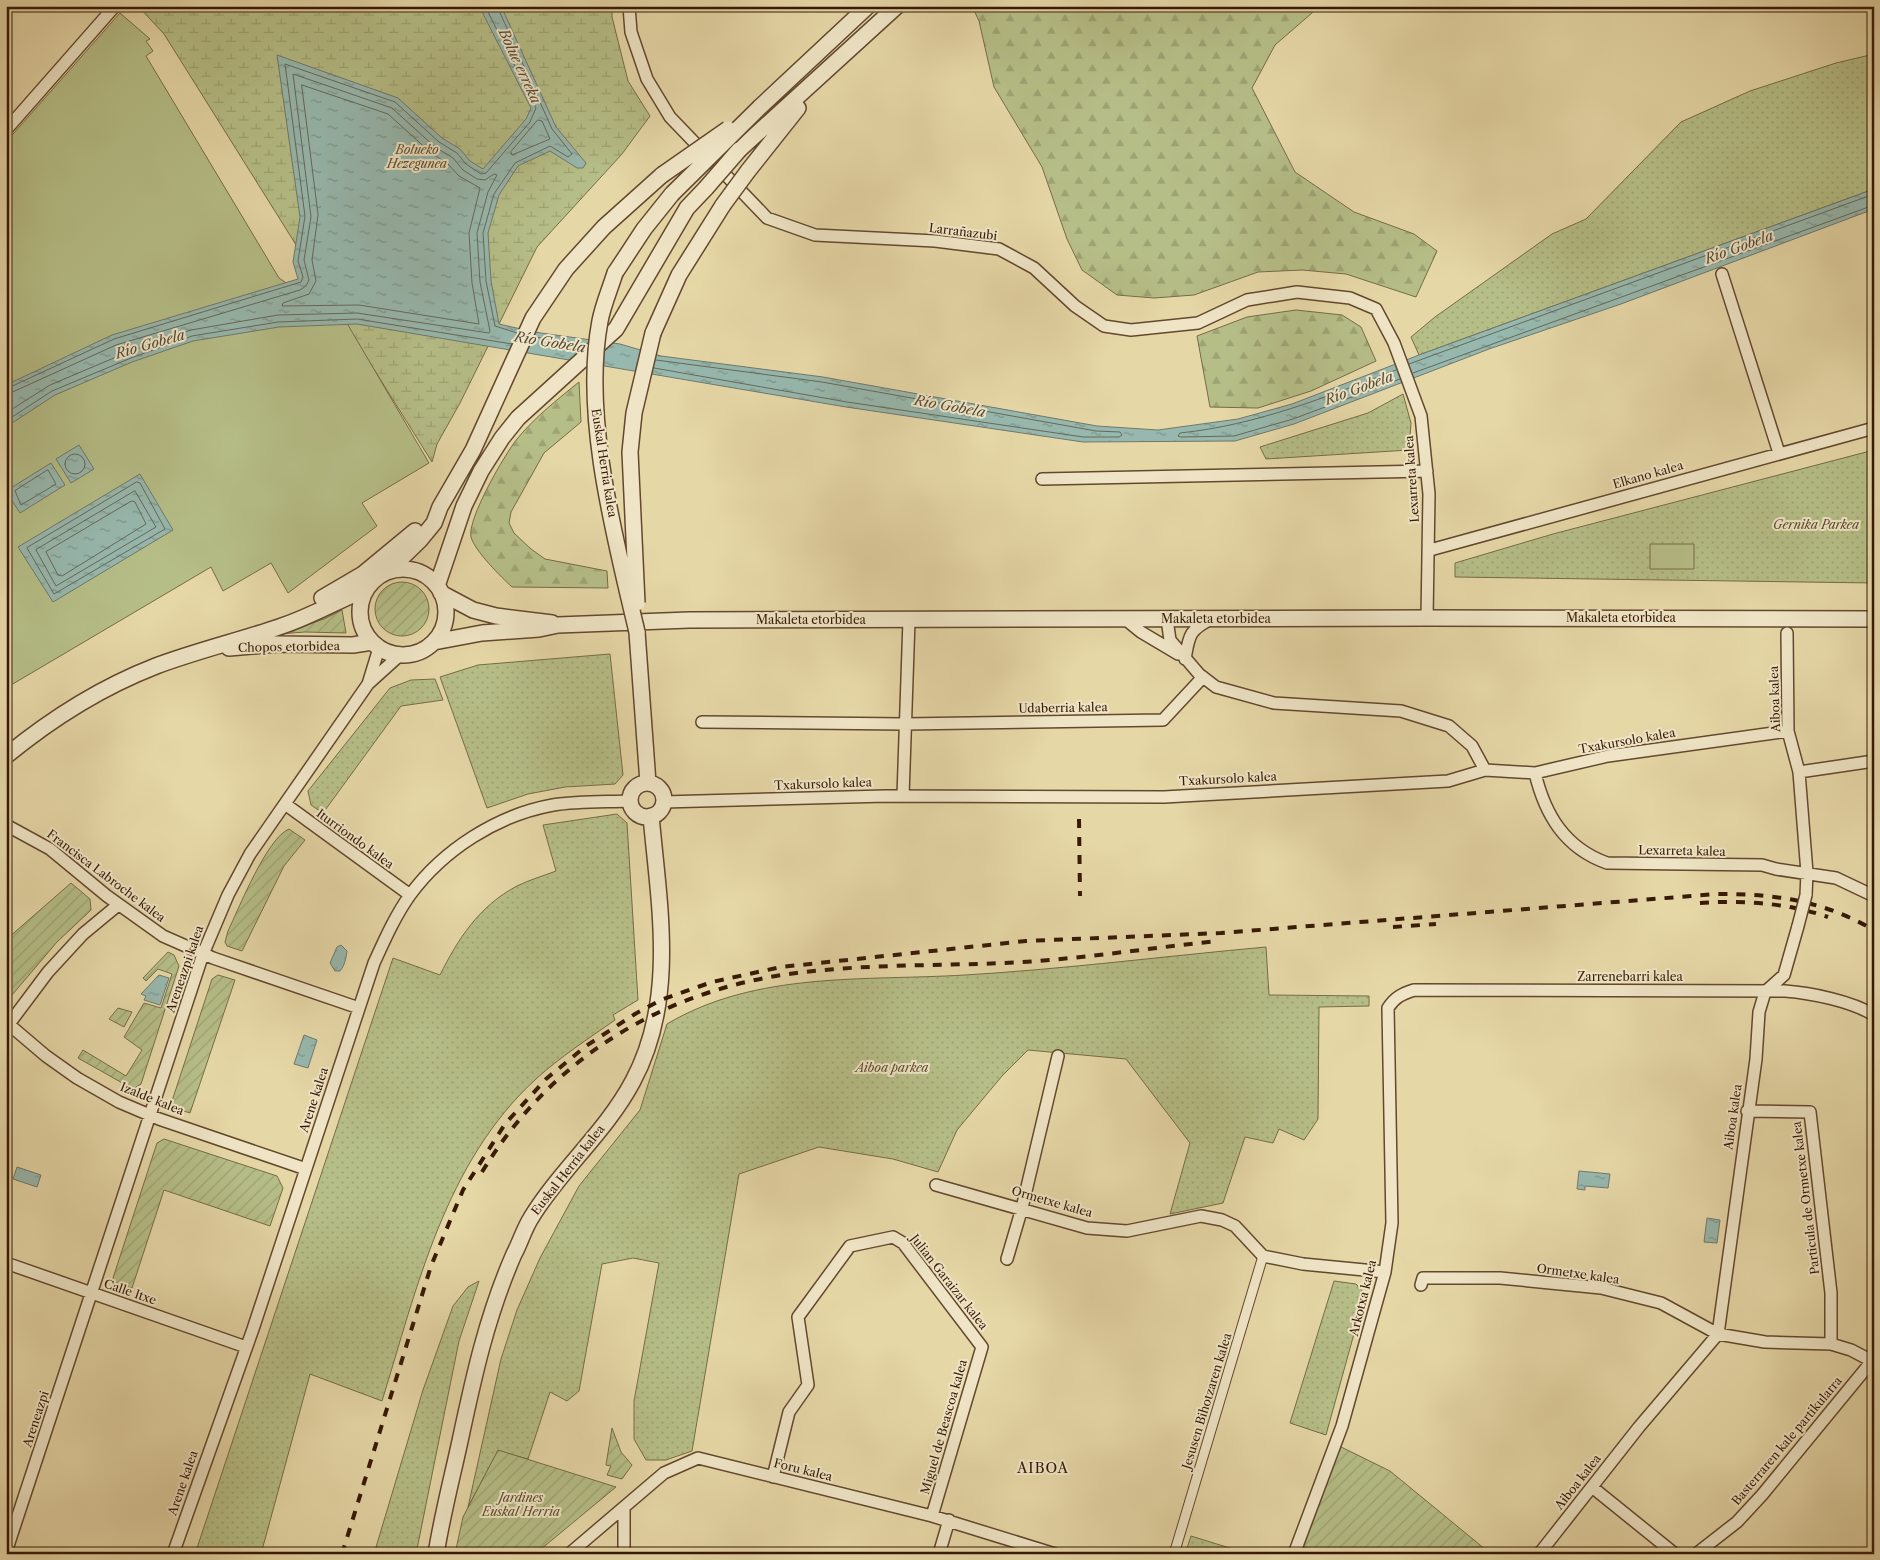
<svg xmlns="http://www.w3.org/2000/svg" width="1880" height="1560" viewBox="0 0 1880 1560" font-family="'Libre Caslon Text',serif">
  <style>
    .grass { fill: url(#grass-dots); stroke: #766c46 }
    .forest { fill: url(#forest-firs); stroke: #766c46 }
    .wetland { fill: url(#wetland-marsh); stroke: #766c46 }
    .garden { fill: url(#garden-furrows); stroke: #766c46 }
    .pitch { fill: #b6be87; stroke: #766c46 }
    .water { fill: url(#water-ripples); stroke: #71786b }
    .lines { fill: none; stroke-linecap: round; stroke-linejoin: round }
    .shore { stroke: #67685a; stroke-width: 1 }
    .pedestrian-casing { stroke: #63482e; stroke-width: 11 }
    .minor-casing { stroke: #63482e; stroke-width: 14 }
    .tertiary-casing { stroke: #63482e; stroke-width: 18 }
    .pedestrian { stroke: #efe5c6; stroke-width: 9 }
    .minor { stroke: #efe5c6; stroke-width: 11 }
    .tertiary { stroke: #efe5c6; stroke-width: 15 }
    .rail { stroke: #371906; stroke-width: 4; stroke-dasharray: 9 9; stroke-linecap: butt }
    .minor-bridge-casing { stroke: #63482e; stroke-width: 14; stroke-linecap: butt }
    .tertiary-bridge-casing { stroke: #63482e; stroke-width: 18; stroke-linecap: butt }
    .minor-bridge { stroke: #efe5c6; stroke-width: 11 }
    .tertiary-bridge { stroke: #efe5c6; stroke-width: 15 }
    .labels { text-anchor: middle; stroke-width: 4; stroke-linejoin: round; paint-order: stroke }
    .park-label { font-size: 12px; font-style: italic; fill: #5d4b2d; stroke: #efe5c6 }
    .street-label { font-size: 12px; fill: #371906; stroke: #efe5c6 }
    .water-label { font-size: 14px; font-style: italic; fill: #544938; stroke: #efe5c6 }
    .neighbourhood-label { font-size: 14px; letter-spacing: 1px; fill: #371906; stroke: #efe5c6 }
  </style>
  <defs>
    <pattern id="grass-dots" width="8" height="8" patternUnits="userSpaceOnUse" patternTransform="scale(1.25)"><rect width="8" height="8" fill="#b6be87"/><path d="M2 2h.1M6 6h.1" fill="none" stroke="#9da373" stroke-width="1.8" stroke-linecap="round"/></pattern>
    <pattern id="forest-firs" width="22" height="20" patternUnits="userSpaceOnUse" patternTransform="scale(1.25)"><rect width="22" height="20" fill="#b6be87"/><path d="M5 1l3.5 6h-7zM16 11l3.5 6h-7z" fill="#9da373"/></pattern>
    <pattern id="wetland-marsh" width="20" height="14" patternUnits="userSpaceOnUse" patternTransform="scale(1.25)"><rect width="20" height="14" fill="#b6be87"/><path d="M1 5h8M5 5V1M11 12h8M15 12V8" fill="none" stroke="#9da373"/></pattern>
    <pattern id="garden-furrows" width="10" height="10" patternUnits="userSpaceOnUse" patternTransform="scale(1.25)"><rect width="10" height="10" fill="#b6be87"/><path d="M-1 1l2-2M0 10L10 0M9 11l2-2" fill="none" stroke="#9da373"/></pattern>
    <pattern id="water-ripples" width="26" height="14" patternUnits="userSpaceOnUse" patternTransform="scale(1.25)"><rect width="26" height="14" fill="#97b8ae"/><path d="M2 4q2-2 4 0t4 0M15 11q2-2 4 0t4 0" fill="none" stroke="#7c958c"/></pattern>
  </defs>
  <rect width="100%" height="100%" fill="#e6d7a7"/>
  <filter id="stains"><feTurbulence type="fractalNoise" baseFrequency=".004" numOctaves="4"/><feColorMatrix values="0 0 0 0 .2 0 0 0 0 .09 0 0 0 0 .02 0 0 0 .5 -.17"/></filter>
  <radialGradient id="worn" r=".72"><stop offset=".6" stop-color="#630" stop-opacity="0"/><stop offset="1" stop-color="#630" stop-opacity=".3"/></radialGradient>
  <path class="grass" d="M 1874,54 L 1874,189 L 1419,355 L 1411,337 L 1435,317 L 1552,234 L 1586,219 L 1681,122 L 1750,91 L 1836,63 Z
    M 1403,394 L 1411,423 L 1409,450 L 1266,459 L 1260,447 L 1368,413 Z
    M 1874,450 L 1874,583 L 1455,577 L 1455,563 L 1553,534 Z
    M 610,654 L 623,775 L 615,784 L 565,787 L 528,794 L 487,808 L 440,677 L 478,665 Z
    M 435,679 L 443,700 L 401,706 L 323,813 L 311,805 L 308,791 L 390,688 L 411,680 Z
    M 617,814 L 627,823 L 638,1000 L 613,1015 L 615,1020 C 588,1039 560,1057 536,1079 C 445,1162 417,1288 382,1401 L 310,1374 L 261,1554 L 195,1554 L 393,958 L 440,975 C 458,939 479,906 517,886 C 529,880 543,876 556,871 L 543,825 Z
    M 1266,947 L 1269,995 L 1369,996 L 1369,1006 L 1319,1007 L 1318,1119 L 1304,1140 L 1279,1129 L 1273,1143 L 1245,1137 L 1223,1203 L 1170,1214 L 1190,1143 L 1126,1059 L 1028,1050 L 1002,1076 L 957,1130 L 938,1172 L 893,1159 L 819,1147 L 739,1174 L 692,1451 L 666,1460 L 646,1460 L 634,1439 L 634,1401 L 659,1263 L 633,1258 L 602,1264 L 579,1391 L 567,1401 L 550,1392 L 528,1459 L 498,1451 L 468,1507 L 501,1359 L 517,1310 L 540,1258 L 579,1186 L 640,1110 L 667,1024 C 756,971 865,981 965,975 C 1066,969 1166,956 1266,947 Z
    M 479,1281 L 459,1341 L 416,1554 L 374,1554 L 423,1390 L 453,1306 L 468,1287 Z
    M 1334,1281 L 1356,1284 L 1365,1294 L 1326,1435 L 1290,1423 Z
    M 1191,1536 L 1233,1549 L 1236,1554 L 1185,1554 Z"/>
  <path class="forest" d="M 972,6 L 1320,6 L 1275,45 L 1252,88 L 1295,172 L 1354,212 L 1414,234 L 1437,251 L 1416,297 L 1346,274 L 1302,270 L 1258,272 L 1194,295 L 1154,298 L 1117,295 L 1082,270 L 1067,239 L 1042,167 L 994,87 L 979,21 Z
    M 1296,310 L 1342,315 L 1361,327 L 1376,361 L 1311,391 L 1258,408 L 1210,407 L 1197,336 L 1247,317 Z
    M 579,382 L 581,422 L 544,453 L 511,512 L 509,523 L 514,533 L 531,549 L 545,559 L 607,571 L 608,588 L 512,587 C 502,578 474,550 471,537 C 467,519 505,454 517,439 C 535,417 558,399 579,382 Z"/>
  <path class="wetland" d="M 138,6 L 612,6 L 612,17 L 628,81 L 650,116 L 622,154 L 537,247 L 460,403 L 437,444 L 432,462 L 164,34 Z"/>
  <path class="garden" d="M375 609a27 27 0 1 1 54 0a27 27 0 1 1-54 0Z
    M 342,610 L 346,633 L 305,632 L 279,634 L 324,619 Z
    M 289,829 L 305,840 L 284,866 L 242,951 L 227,946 L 225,942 L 228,931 C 239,908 267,838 289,829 Z
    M 71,883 L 90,899 L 91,910 L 57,942 L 12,995 L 6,996 L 6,961 L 12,944 L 8,938 Z
    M 168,952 L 174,955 L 179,966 L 141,1084 L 133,1089 L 78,1058 L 83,1050 L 126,1076 L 142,1050 L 124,1037 L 144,1003 L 161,1008 L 172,974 L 158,969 L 146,981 L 143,978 Z
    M 218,975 L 235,980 L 190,1113 L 174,1108 L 171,1104 L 212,979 Z
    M 118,1008 L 132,1012 L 124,1027 L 109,1019 Z
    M 164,1139 L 277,1176 L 283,1188 L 270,1226 L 164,1190 L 132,1288 L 115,1284 L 113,1278 L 157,1143 Z
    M 612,1428 L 621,1452 L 632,1465 L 622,1479 L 607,1475 L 611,1466 L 606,1465 Z
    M 1335,1444 L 1390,1471 L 1491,1554 L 1325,1554 L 1301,1546 Z
    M 498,1450 L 616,1487 L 535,1554 L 455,1554 L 463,1517 Z"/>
  <path class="pitch" d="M 120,13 L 150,39 L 146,41 L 153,51 L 146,56 L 279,278 L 348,325 L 429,463 L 362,503 L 377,526 L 288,593 L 271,563 L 223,591 L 211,567 L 6,688 L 6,142 Z
    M 1650,544 L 1694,544 L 1694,569 L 1650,569 Z"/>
  <path class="water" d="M 479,6 L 501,6 L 556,127 L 586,163 L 583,168 L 577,168 L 550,151 L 518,166 L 499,195 L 488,233 L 491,281 L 499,324 L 534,332 L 620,344 L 661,356 L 823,377 L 1097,426 L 1158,430 L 1238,419 L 1292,404 L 1419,355 L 1874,189 L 1874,209 L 1621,304 L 1489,349 L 1294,424 L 1235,441 L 1083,442 L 846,407 L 357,324 L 279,327 L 193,341 L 132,362 L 55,395 L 6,427 L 6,385 L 112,335 L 298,279 L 293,262 L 300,217 L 277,55 L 398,98 L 442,138 L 460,149 L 470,161 L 483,169 L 526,119 L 531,108 Z
    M 79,445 L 94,469 L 71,483 L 56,459 Z
    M 51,463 L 65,485 L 20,513 L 6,491 Z
    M 140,474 L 173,530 L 53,602 L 18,547 Z
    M 341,945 L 347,951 C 346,958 345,965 340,971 L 335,971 L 330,963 L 337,947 Z
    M 159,975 L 169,978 L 160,1005 L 144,1000 L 146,996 L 141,994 Z
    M 304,1035 L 317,1040 L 308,1068 L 294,1064 Z
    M 17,1167 L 41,1175 L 37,1187 L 13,1179 Z
    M 1579,1171 L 1610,1174 L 1608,1188 L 1585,1186 L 1585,1190 L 1577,1189 Z
    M 1707,1218 L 1720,1220 L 1717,1243 L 1704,1242 Z"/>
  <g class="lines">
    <path class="shore" d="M 497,6 L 552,129 L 572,154 L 568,157 L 550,146 L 515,163 L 494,194 L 483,233 L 486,281 L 495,326 L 517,333
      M 302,85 L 388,114 L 430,152 L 448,164 L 459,176 L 480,188 L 469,233 L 472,283 L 479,324 L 359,305 L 282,306 L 283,303 L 309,294 L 316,281 L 312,260 L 318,215 Z
      M 538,120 L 542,121 L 550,139 L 512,155 L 511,152 Z
      M 534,337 L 586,344
      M 1409,364 L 1874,194
      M 654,368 L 847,402 L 1083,437 L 1119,437 L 1122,435 L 1120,432 L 1096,431 L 822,382 L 656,360
      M 1396,370 C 1326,397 1257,425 1180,433 L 1178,436 L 1181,437 L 1234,436 L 1293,419 L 1400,379
      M 1413,373 L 1874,205
      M 6,389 L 114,339 L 301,282 L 303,277 L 298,261 L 305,216 L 285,64 L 395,102 L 439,142 L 457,153 L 466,164 L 481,174 L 486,173 L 530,122 L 536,108 L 485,6
      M 6,395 L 116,345 L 300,290 L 306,286 L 309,280 L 304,260 L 311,217 L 293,74 L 392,108 L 435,147 L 453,158 L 463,170 L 477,179 L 485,180 L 494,174 L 497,175 L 488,192 L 477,233 L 480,282 L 490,331 L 489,333 L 357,313 L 278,315 L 191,330 L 128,352 L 50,385 L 6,413
      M 6,421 L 52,391 L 131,358 L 192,336 L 278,322 L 357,319 L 512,344
      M65 464a10 10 0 1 1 20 0a10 10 0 1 1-20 0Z
      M 48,470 L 56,484 L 21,505 L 15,491 Z
      M 137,482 L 140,483 L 165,529 L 54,594 L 27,548 Z
      M 135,491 L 156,527 L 56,586 L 36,550 Z
      M 132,501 L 135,502 L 146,524 L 62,576 L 58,575 L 46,552 Z"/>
    <defs>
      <path id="pedestrian" d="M 1174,1554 L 1263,1256"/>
      <path id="minor" d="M 629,6 L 631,32 L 647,79 L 670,117 L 767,218 L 815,235 L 935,241 L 999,249 L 1034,268 L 1075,306 L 1104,326 L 1131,330 L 1198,323 L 1247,300 L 1297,292 L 1350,298 L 1376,309 L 1394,343 L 1421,416 L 1429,494 L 1427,618
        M 6,130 L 115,6
        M 1722,274 L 1779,453
        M 1042,479 L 1427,471
        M 1430,550 L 1874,428
        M 1125,619 L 1141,632 L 1178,654
        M 1167,619 L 1170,640 L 1199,674 L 1216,687 L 1274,703 L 1401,711 L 1449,726 L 1472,746 L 1485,770
        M 1787,633 L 1788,731 L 1799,772 L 1807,873 L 1806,895
        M 1185,659 C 1189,636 1189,630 1211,619
        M 368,684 L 379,648
        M 702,722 L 905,724 L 1163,720 L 1203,677
        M 1799,772 L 1874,761
        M 1535,773 C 1545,815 1565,848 1607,863 L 1762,865 L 1776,869 L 1836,878 L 1874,896
        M 903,796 L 909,620
        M 663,802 L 886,796 L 1164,797 L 1448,781 L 1485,770 L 1535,773 L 1608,756 L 1788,731
        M 285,804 L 410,895
        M 6,825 L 50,849 L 107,896 L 163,936 L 213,958 L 359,1008
        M 6,1022 L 46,1056 L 77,1078 L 119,1102 L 159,1119 L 306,1169
        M 6,1028 L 48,972 L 83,934 L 118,905
        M 1747,1111 L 1810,1112 L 1831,1293 L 1831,1344
        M 936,1185 L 1087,1228 L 1127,1231 L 1201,1216 L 1222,1220 L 1235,1226 L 1263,1256 L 1303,1264 L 1385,1272
        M 1007,1259 L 1022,1208 L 1058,1056
        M 6,1263 L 246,1347
        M 1421,1285 L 1423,1278 L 1500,1278 L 1601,1288 L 1661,1303 L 1718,1334 L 1765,1342 L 1831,1344 L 1851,1350 L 1874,1362
        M 773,1477 L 789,1412 L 808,1385 L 798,1317 L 850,1246 L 893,1237 L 903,1243 L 982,1347 L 932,1516
        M 1592,1487 L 1675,1554
        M 6,1552 L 203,954 L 228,895 L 250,854 L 368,684 L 400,655
        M 173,1554 L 253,1329 L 374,963 C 385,939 395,916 410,895 C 443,850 497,815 553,805 C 578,801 604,802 629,801
        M 569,1554 L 664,1473 L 698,1458 L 932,1516 L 1055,1554
        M 624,1554 L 624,1510
        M 939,1554 L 949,1520
        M 1294,1554 L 1342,1426 L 1385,1272 L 1392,1223 L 1388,1008 C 1395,997 1402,994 1414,990 L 1785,991 C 1811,993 1851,1001 1874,1015
        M 1539,1554 L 1639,1427 L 1718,1334 L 1756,1059 L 1759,1012 L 1765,992 L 1784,975 L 1798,926
        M 1696,1554 L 1737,1522 L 1762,1495 L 1872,1361"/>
      <path id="tertiary" d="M 760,107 L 868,6
        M 739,150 L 897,6
        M 748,171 L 798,108
        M 615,273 L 644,229 L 672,194
        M 653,333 L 679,275 L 723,205
        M360 612a43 43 0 1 1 86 0a43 43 0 1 1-86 0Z
        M 387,572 L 420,540 L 434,523 L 440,507 L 473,450 L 533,318 L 566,269 L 604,227 L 662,175
        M 437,586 L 464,506 L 481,471 L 502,438 L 518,418 L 616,329 L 687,208 L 706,188
        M 441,593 L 473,610 L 496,616 L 552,623
        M 322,598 L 363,574 L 415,531
        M 637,632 L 648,783
        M 434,642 L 482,633 L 539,629 L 558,625 L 689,620 L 1427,618 L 1874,619
        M 229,648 L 276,644 L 353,645 L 372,642
        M 6,756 C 51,719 102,687 156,666 C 196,651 238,641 279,627 C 310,617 337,601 366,589
        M630 800a17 17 0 1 1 34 0a17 17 0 1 1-34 0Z
        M 436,1554 C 442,1516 452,1478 460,1441 C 474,1375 487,1316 514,1254 C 520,1243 524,1229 531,1218 C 560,1170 606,1132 633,1081 C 677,999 659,905 651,816"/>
    </defs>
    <use href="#pedestrian" class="pedestrian-casing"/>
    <use href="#minor" class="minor-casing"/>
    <use href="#tertiary" class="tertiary-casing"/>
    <use href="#pedestrian" class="pedestrian"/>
    <use href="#minor" class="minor"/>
    <use href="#tertiary" class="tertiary"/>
    <path class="rail" d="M 1079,819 L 1080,896
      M 1700,903 C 1743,900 1788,903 1828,917
      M 1393,927 L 1436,924
      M 482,1172 C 550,1060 660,992 789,974 C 860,964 933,966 1004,963 C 1076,960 1147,948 1219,941
      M 342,1554 L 431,1266 L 463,1190 L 505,1124 L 546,1079 L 586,1046 L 635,1014 L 661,1000 L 712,982 L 781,967 L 1026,941 L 1221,933 L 1717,894 C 1776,894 1821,900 1874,930"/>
    <defs>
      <path id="minor-bridge" d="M 1798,926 L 1806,895"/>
      <path id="tertiary-bridge" d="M 662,175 L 728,129
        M 706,188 L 739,150
        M 672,194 L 760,107
        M 723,205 L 748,171
        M 615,273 C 610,289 603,305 600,321 C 582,416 615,538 637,632
        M 637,603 L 630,452 L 634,413 L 653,333"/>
    </defs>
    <use href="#minor-bridge" class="minor-bridge-casing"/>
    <use href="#tertiary-bridge" class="tertiary-bridge-casing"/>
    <use href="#minor-bridge" class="minor-bridge"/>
    <use href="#tertiary-bridge" class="tertiary-bridge"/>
  </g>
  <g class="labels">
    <g class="park-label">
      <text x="417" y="154">Bolueko<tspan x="417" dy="14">Hezegunea</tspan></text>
      <text x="1816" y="529">Gernika Parkea</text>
      <text x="892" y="1072">Aiboa parkea</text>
      <text x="521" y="1502">Jardines<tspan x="521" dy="14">Euskal Herria</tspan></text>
    </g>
    <g class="street-label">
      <text transform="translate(963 232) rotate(7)" y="4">Larrañazubi</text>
      <text transform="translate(604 463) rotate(81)" y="4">Euskal Herria kalea</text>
      <text transform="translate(1648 475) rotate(-16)" y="4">Elkano kalea</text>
      <text transform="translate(1412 479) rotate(-94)" y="4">Lexarreta kalea</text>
      <text x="1621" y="622">Makaleta etorbidea</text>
      <text x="1216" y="623">Makaleta etorbidea</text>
      <text x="811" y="624">Makaleta etorbidea</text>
      <text transform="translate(289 647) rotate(-1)" y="4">Chopos etorbidea</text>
      <text transform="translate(1775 699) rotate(-92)" y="4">Aiboa kalea</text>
      <text transform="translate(1063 708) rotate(-1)" y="4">Udaberria kalea</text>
      <text transform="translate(1627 741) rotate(-10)" y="4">Txakursolo kalea</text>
      <text transform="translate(1228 779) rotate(-3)" y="4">Txakursolo kalea</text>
      <text transform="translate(823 784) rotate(-2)" y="4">Txakursolo kalea</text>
      <text transform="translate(355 839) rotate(36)" y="4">Iturriondo kalea</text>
      <text transform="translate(1682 851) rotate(1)" y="4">Lexarreta kalea</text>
      <text transform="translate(106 876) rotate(37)" y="4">Francisca Labroche kalea</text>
      <text transform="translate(185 969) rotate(-71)" y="4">Areneazpi kalea</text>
      <text x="1630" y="981">Zarrenebarri kalea</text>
      <text transform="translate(152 1099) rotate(22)" y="4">Izalde kalea</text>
      <text transform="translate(314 1100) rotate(-72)" y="4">Arene kalea</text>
      <text transform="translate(1733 1117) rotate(-82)" y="4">Aiboa kalea</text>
      <text transform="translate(568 1170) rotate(-52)" y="4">Euskal Herria kalea</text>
      <text transform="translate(1806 1198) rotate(-97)" y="4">Particula de Ormetxe kalea</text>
      <text transform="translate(1052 1202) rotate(16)" y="4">Ormetxe kalea</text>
      <text transform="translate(1578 1274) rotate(8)" y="4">Ormetxe kalea</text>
      <text transform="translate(949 1282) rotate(52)" y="4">Julian Garaizar kalea</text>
      <text transform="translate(130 1292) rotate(19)" y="4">Calle Itxe</text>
      <text transform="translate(1363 1298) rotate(-76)" y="4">Arkotxa kalea</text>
      <text transform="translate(1207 1401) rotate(-73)" y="4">Jesusen Bihotzaren kalea</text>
      <text transform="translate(36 1419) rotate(-72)" y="4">Areneazpi</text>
      <text transform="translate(944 1427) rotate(-74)" y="4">Miguel de Beascoa kalea</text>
      <text transform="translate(1787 1441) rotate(-50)" y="4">Basterraren kale partikularra</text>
      <text transform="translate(803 1470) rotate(14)" y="4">Foru kalea</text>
      <text transform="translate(1578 1482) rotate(-52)" y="4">Aiboa kalea</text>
      <text transform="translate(183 1483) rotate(-71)" y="4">Arene kalea</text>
    </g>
    <g class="water-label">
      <text transform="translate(520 66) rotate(65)" y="5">Bolue erreka</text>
      <text transform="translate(1739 247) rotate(-20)" y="5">Río Gobela</text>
      <text transform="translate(550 342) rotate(9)" y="5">Río Gobela</text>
      <text transform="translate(150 344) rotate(-16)" y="5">Río Gobela</text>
      <text transform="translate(1359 388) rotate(-20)" y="5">Río Gobela</text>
      <text transform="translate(950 406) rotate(10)" y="5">Río Gobela</text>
    </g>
    <g class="neighbourhood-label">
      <text x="1043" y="1473">AIBOA</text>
    </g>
  </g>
  <rect width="1880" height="1560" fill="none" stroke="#e6d7a7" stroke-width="25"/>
  <rect x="8" y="8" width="1865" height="1545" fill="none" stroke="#371906" stroke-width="2.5"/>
  <rect x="12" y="12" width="1855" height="1535" fill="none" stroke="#371906"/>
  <rect width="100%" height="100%" filter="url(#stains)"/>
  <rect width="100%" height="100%" fill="url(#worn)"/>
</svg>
